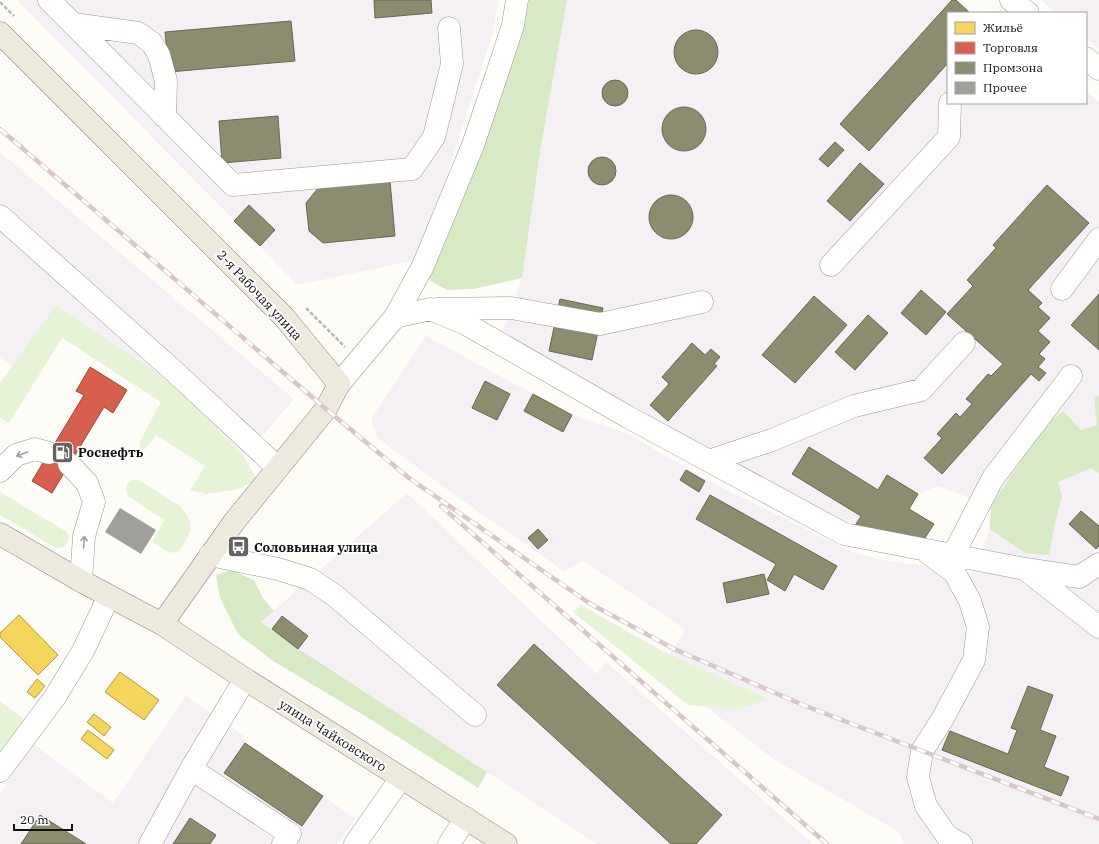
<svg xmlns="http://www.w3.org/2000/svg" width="1099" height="844" viewBox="0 0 1099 844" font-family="'IBM Plex Serif',serif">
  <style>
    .industrial { fill: #f5f0f3 }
    .green { fill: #e7f3d7 }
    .forest { fill: #d8eac5 }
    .homes { fill: #f6d55c; stroke: #b19a46 }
    .shops { fill: #d6604d; stroke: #9b483b }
    .industry { fill: #8c8c6e; stroke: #676752 }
    .building { fill: #a19f9c }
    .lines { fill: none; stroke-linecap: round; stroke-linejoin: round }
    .minor-casing { stroke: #979795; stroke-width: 23 }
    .major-casing { stroke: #858482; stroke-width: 23 }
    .path { stroke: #b9b9b8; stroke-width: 2.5; stroke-dasharray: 4 2; stroke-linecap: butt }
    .minor { stroke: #fffffe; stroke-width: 22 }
    .major { stroke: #ede9dc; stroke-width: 22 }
    .rail-casing { stroke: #d9c6c7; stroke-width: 4.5 }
    .rail { stroke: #fff; stroke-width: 3; stroke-dasharray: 9; stroke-linecap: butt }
    .oneway { stroke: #a0a09f }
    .labels { text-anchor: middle; stroke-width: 4; stroke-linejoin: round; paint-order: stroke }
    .street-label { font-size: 13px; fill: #111; stroke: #fff }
    .poi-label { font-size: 13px; font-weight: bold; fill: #111; stroke: #fff; text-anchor: start }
  </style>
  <rect width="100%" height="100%" fill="#fdfcf7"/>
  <path class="industrial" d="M 17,0 L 499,0 L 493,32 L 420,259 L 298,285 Z
    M 567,0 L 956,0 L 970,13 L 948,13 L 948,103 L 1086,103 L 1086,91 L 1099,102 L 1099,844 L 904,844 L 899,832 L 775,760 L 684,690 L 661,666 L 686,630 L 583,561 L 564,571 L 456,496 L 378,438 L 371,419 L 426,336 L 572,415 L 624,432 L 713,483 L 852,552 L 883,560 L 973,573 L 990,529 L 991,506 L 938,486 L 918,494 L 909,508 L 934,524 L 921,544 L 853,529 L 698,441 L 675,436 L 629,410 L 503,331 L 522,278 L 541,146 Z
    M 1041,0 L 1099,0 L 1099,49 L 1086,38 L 1086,13 L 1056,13 Z
    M 0,152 L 294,399 L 244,457 L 172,382 L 57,305 L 13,366 L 0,357 Z
    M 407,493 L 597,674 L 606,662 L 813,844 L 597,844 L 299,649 L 261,622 Z
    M 186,696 L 244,736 L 245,743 L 355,818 L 338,844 L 0,844 L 0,793 L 34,744 L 113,803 Z"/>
  <path class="green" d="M 56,305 L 172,382 L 244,457 L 257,479 L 239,489 L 207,494 L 190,490 L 205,466 L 156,435 L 140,455 L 140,441 L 161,402 L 62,338 L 9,423 L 0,418 L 0,383 Z
    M 137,479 L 180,506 C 197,525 191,533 179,551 L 170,553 L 152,542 L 164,520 L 128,496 C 124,487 126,482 137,479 Z
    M 0,492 L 67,532 L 69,539 L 64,547 L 56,548 L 0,515 Z
    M 581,605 L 662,651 L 768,699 L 737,709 L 688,705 L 573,612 Z
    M 0,701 L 25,720 L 0,755 Z"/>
  <path class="forest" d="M 529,0 L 567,0 L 541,146 L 522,278 L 473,289 L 447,290 L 429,280 L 437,253 L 525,21 Z
    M 1099,396 L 1099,474 L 1091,468 L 1058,482 L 1062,496 L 1055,523 L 1049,555 L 1025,553 L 990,529 L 991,506 L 1043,427 L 1063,411 L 1081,430 L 1097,425 L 1094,397 Z
    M 231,570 L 254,580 L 263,598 L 274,611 L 261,622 L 299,649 L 487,772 L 478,788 L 370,719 L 273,661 L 238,634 L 220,598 L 216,575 Z"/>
  <path class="homes" d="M 19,615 L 58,655 L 38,675 L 0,637 L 0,633 Z
    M 120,672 L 159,700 L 144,720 L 105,692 Z
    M 37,679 L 45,686 L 35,698 L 27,692 Z
    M 94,714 L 111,727 L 104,736 L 87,722 Z
    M 88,730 L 114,750 L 107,759 L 81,739 Z"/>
  <path class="shops" d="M 90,367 L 127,390 L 113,413 L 104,407 L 52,493 L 32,481 L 84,395 L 76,391 Z"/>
  <path class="industry" d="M 374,0 L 431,0 L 432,13 L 375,18 Z
    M 952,0 L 956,0 L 970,13 L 948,13 L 948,63 L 869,151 L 840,124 Z
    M 291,21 L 295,61 L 169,72 L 165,32 Z
    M674 52a22 22 0 1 1 44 0a22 22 0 1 1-44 0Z
    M602 93a13 13 0 1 1 26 0a13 13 0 1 1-26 0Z
    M662 129a22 22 0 1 1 44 0a22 22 0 1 1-44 0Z
    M 278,116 L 281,158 L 222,163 L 219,121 Z
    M 835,142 L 844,150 L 828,167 L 819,159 Z
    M588 171a14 14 0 1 1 28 0a14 14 0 1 1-28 0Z
    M 860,163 L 884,184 L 850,221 L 827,201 Z
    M 390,181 L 395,236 L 323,243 L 309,231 L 306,203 L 319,187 Z
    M 1047,185 L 1089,223 L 1028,290 L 1042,303 L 1038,307 L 1050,318 L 1038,331 L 1050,342 L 1039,354 L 1045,359 L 1038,367 L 1046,373 L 1039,381 L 1031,374 L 942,474 L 924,458 L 942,438 L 937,434 L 956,413 L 960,417 L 972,404 L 966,399 L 988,374 L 991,376 L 1003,364 L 947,314 L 973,286 L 967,280 L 996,248 L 993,245 Z
    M649 217a22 22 0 1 1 44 0a22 22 0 1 1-44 0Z
    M 249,205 L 275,230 L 260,246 L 234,221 Z
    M 921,290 L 946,312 L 926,335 L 901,313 Z
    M 1099,294 L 1099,350 L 1071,325 Z
    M 814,296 L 847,325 L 795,383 L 762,355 Z
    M 560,299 L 603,308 L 592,360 L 549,351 Z
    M 868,315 L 888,333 L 855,370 L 835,352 Z
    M 692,343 L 705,355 L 711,349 L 720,357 L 714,364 L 717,366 L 668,421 L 650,405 L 669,384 L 662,377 Z
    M 485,381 L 510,394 L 497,420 L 472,408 Z
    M 533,394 L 572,415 L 563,432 L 524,411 Z
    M 809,447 L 878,490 L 887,475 L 918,494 L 909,509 L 934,524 L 921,544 L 853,529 L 861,516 L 792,474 Z
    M 686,470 L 705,481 L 699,492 L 680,480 Z
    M 710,495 L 837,566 L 823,590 L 794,574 L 785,591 L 767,580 L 776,564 L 696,519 Z
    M 1081,511 L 1099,526 L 1099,546 L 1096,549 L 1069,524 Z
    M 538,529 L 548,540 L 538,549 L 528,538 Z
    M 764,574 L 769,594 L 727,603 L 723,583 Z
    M 282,616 L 308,636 L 298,649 L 272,629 Z
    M 534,644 L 722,815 L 696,844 L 671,844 L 497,685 Z
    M 1028,686 L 1053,695 L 1040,730 L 1056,736 L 1044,767 L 1069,777 L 1061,796 L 942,750 L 950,731 L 1008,754 L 1017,730 L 1011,728 Z
    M 245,743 L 323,796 L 302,826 L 224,773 Z
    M 40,815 L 86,844 L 21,844 Z
    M 190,818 L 216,835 L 210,844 L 173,844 Z"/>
  <path class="building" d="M 120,508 L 156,530 L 141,554 L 105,532 Z"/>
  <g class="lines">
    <defs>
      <path id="minor" d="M 49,0 L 233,185 L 412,169 L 434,137 L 452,64 L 449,28
        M 1011,0 L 1028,13
        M 73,24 L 138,33 L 152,43 L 159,55 L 166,81 L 165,117
        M 1086,58 L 1099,69
        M 0,216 L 176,373 L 278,468
        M 831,265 L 949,137 L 950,103
        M 1062,289 L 1099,239
        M 437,309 L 511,308 L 600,324 L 702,302
        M 395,317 L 430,309 L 466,324 L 628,417 L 844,534 L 1025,569 L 1079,577 L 1099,564
        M 339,384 L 395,317 L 423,266 L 473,145 L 498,71 L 513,25 L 517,0
        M 709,461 L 772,440 L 854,406 L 921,390 L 964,343
        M 69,464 L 87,483 L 94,502 L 84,536 L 81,581
        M 0,471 L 16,455 L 35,449 L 49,453
        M 929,554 L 954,572 L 970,601 L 978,627 L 974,660 L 943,718 L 922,751 L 918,777 L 926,806 L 947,836 L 961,844
        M 210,555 L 278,569 L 310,579 L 334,595 L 475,715
        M 953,555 L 993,478 L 1071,376
        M 1026,570 L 1099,627
        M 191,769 L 290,834 L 283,844
        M 0,771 L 55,697 L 83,651 L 109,596
        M 150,844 L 191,769 L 245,679
        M 355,844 L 401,778
        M 449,844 L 466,818"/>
      <path id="major" d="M 0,33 L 284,317 L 339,384 L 326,409 L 234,522 L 162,624
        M 0,534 L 81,581 L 162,624 L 245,679 L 506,844"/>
    </defs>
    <use href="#minor" class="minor-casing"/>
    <use href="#major" class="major-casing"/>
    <path class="path" d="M 0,2 L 14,16
      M 306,308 L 345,347"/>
    <use href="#minor" class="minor"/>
    <use href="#major" class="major"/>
    <defs>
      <path id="rail" d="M 0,129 L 326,409 L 409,478 L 589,603 L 674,649 L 803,705 L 1099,819
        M 441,506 L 827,844"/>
    </defs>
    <use href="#rail" class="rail-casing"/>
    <use href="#rail" class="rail"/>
  </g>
  <defs><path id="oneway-shaft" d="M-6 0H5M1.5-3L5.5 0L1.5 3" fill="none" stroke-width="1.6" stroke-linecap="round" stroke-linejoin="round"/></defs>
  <g class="oneway">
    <use href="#oneway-shaft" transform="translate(22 454) rotate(160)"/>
    <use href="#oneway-shaft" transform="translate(84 542) rotate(-86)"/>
  </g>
  <defs>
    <symbol id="fuel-square" viewBox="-11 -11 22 22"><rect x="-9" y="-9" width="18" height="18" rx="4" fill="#646362" stroke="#fff"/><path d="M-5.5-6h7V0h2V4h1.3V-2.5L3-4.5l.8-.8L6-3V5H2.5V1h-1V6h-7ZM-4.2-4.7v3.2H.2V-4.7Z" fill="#fff"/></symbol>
    <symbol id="bus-square" viewBox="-11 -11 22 22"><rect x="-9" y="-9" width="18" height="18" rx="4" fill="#646362" stroke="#fff"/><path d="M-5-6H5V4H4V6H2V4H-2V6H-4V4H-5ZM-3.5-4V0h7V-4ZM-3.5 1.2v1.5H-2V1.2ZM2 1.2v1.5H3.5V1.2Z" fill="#fff"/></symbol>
  </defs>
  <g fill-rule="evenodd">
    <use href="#fuel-square" x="50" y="440" width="25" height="25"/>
    <use href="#bus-square" x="226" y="534" width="25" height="25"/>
  </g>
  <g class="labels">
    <g class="street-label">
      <text transform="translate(260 295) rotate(47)" y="5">2-я Рабочая улица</text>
      <text transform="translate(333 735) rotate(32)" y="5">улица Чайковского</text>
    </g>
    <g class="poi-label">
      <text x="78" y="457">Роснефть</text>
      <text x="254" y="552">Соловьиная улица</text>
    </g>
  </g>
  <rect x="947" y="12" width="140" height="92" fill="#ffffff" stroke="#a0a0a0"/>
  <rect x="955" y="22" width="20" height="12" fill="#f6d55c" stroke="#a0a0a0"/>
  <text x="983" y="32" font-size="12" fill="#111111">Жильё</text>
  <rect x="955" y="42" width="20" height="12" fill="#d6604d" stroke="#a0a0a0"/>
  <text x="983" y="52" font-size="12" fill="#111111">Торговля</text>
  <rect x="955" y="62" width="20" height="12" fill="#8c8c6e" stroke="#a0a0a0"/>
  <text x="983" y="72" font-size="12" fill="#111111">Промзона</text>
  <rect x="955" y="82" width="20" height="12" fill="#a19f9c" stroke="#a0a0a0"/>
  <text x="983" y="92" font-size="12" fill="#111111">Прочее</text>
  <path d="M14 824v6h58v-6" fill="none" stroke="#111111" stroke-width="2"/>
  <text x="20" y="824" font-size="12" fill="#111111" stroke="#ffffff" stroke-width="3" paint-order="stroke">20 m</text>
</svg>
